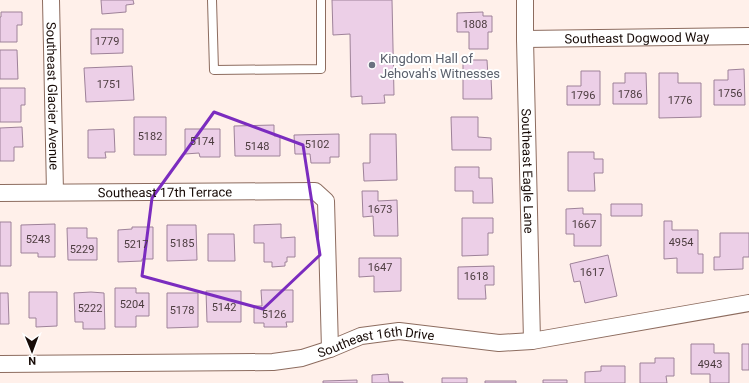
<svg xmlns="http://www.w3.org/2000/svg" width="749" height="383" viewBox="0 0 749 383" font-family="Roboto,sans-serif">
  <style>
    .building { fill: #eccfe7; stroke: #9e8299 }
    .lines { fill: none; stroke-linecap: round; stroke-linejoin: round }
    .service-casing { stroke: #8d6c5f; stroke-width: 10 }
    .minor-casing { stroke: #8d6c5f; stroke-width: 18 }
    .service { stroke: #fff; stroke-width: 8 }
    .minor { stroke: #fff; stroke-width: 16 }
    .marked { fill: none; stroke: #7b2cbf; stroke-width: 3; stroke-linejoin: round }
    .worship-dot { fill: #6b7280; stroke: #fff; stroke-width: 1.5 }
    .labels { text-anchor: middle; stroke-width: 4; stroke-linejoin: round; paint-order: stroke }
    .number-label { font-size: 11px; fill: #4c3c3f }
    .street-label { font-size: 13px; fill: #170b07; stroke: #fff }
    .worship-label { font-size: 13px; fill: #5b616d; stroke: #fff; text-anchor: start }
  </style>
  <rect width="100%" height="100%" fill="#fff0ea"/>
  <path class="building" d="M 101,0 L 133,0 L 134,4 L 126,5 L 126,12 L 102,14 Z
    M 332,0 L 392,0 L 394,95 L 384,95 L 385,103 L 362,104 L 362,96 L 351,97 L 350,34 L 333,35 Z
    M 1,12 L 22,12 L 22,25 L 17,25 L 17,42 L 0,42 L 0,17 L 1,17 Z
    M 483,12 L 483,16 L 492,16 L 492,32 L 488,32 L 488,49 L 469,49 L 469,32 L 457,32 L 457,13 Z
    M 91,29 L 123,29 L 123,53 L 91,54 Z
    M 0,50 L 17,50 L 18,79 L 0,79 Z
    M 463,60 L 487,60 L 488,77 L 491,77 L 492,99 L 463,99 Z
    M 132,66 L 134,100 L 86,102 L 84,68 Z
    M 744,69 L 745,105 L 714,105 L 714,80 L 728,80 L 728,70 Z
    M 581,71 L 600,71 L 600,105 L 567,105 L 567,86 L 581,86 Z
    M 625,73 L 646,73 L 647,104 L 613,104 L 613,83 L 625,83 Z
    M 659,73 L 678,73 L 678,83 L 701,83 L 701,117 L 659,118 Z
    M 0,88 L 25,88 L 25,105 L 21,105 L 21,122 L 0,122 Z
    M 134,117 L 166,117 L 166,155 L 134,155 Z
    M 451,117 L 478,117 L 478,137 L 491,138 L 491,150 L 452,150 Z
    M 274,125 L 274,136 L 280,136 L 280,156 L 235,156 L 234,126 Z
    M 22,127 L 23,147 L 14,147 L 14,161 L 0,161 L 0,128 Z
    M 114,129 L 115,152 L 105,152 L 106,158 L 88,158 L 88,130 Z
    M 185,129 L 220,129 L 220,157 L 200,157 L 199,153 L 185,154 Z
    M 339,134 L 339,157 L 330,157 L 330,163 L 311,163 L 310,154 L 295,154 L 294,135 Z
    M 370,134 L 396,134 L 397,180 L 364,181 L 363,163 L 370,163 Z
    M 568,152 L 594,152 L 594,159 L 603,159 L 603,173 L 594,173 L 595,191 L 568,191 Z
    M 455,167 L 479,167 L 479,178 L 492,178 L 493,203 L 473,203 L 473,191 L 455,191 Z
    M 362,191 L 378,191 L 378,201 L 397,200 L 398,236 L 374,236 L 373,216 L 363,217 Z
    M 611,204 L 642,204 L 642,216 L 611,216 Z
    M 583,208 L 583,214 L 601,214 L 601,246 L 574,246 L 574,234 L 566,234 L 566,209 Z
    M 462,218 L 493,218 L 493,233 L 488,233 L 488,255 L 462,256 Z
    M 664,221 L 672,221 L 672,230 L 698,230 L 698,254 L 703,254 L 703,273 L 677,273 L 677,258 L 664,259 Z
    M 0,222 L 11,222 L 11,266 L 0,266 Z
    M 55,224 L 55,257 L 38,257 L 38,253 L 21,253 L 21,225 Z
    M 281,224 L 281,238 L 295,237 L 295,257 L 287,257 L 287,262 L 285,262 L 285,266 L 272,267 L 272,262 L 264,262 L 264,243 L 254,243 L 254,225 Z
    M 167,225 L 196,225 L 197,260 L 167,261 Z
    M 132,227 L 153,227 L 153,259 L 142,259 L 142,261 L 118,262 L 118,230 L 132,229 Z
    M 67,228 L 87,228 L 87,238 L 97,238 L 97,260 L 68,260 Z
    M 720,233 L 749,233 L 749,257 L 743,257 L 743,269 L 714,270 L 714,257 L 720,257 Z
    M 208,234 L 234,234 L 235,261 L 208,261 Z
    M 608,255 L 617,296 L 585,303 L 580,281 L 574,282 L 570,264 Z
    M 359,258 L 401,258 L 401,291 L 374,292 L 374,276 L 359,277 Z
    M 494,266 L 494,285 L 485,285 L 486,299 L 458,299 L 458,267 Z
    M 115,288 L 136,288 L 136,293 L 149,293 L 149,316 L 136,316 L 136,327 L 115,327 Z
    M 261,290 L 293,290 L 293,322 L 286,322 L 287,327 L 264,327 L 264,323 L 254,323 L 254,306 L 262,306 Z
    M 206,291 L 241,291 L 241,322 L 207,322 Z
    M 29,292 L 57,292 L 57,326 L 36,327 L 36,318 L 29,318 Z
    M 91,292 L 104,293 L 105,329 L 83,329 L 83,322 L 75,322 L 74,293 Z
    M 0,293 L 8,293 L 9,324 L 0,324 Z
    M 167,293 L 198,293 L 198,327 L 167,328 Z
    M 691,344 L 714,344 L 714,353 L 729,353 L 729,383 L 710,383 L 710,374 L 691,374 Z
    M 742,344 L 749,344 L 749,370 L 742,370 Z
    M 655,358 L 674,358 L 674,376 L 666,376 L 667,383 L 640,383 L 640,363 L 655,363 Z
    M 601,366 L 625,366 L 625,383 L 585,383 L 585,372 L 601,371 Z
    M 388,374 L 389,382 L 403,382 L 403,383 L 372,383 L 372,375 Z
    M 442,378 L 467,378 L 467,383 L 442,383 Z
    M 357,380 L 357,383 L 323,383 L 323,381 Z
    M 543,380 L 567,380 L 567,383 L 543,383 Z
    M 485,381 L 516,381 L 516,383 L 485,383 Z"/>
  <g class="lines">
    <defs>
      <path id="service" d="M 212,0 L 214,70 L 321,69 L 321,0"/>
      <g id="minor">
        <path id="s1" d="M 51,0 L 55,192"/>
        <path id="s2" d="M 525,0 L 525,39 L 532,341"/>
        <path id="s3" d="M 525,39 L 749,36"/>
        <path id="s4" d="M 0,193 L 315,191 L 326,201 L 330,349"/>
        <path id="s5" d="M 0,364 L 273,362 L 302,358 L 330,349 L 361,336 L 399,331 L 499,343 L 532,341 L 749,303"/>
      </g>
    </defs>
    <use href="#service" class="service-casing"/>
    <use href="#minor" class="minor-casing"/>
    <use href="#service" class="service"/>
    <use href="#minor" class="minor"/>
  </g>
  <path class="marked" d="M 214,112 L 303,145 L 320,255 L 263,309 L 142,276 L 152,198 Z"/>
  <circle class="worship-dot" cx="372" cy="65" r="4"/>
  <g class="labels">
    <g class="number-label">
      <text x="475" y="28">1808</text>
      <text x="107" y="45">1779</text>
      <text x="109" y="88">1751</text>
      <text x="730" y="97">1756</text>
      <text x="630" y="98">1786</text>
      <text x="583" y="99">1796</text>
      <text x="680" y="104">1776</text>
      <text x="150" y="140">5182</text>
      <text x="202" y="145">5174</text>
      <text x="317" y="148">5102</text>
      <text x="257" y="150">5148</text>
      <text x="380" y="213">1673</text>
      <text x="584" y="228">1667</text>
      <text x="38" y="243">5243</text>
      <text x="681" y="246">4954</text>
      <text x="182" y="247">5185</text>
      <text x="136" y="248">5217</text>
      <text x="82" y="253">5229</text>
      <text x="380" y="271">1647</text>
      <text x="592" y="276">1617</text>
      <text x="476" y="280">1618</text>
      <text x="132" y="308">5204</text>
      <text x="224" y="311">5142</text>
      <text x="90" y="312">5222</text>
      <text x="182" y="314">5178</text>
      <text x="274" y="318">5126</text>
      <text x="710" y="368">4943</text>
    </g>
    <g class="street-label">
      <text dy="5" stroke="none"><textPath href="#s3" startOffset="112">Southeast Dogwood Way</textPath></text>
      <text dy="5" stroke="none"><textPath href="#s1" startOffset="96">Southeast Glacier Avenue</textPath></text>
      <text dy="5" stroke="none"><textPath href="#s2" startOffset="171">Southeast Eagle Lane</textPath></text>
      <text dy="5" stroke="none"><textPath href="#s4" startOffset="165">Southeast 17th Terrace</textPath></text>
      <text dy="5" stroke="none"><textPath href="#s5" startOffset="379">Southeast 16th Drive</textPath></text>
    </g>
    <g class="worship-label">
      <text x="380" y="63">Kingdom Hall of<tspan x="380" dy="15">Jehovah's Witnesses</tspan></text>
    </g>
  </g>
  <g transform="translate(32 351) rotate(179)" stroke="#ffffff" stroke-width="3" paint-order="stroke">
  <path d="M0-3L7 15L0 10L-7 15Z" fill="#170b07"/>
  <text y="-6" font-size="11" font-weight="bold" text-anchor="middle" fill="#170b07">N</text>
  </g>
</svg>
